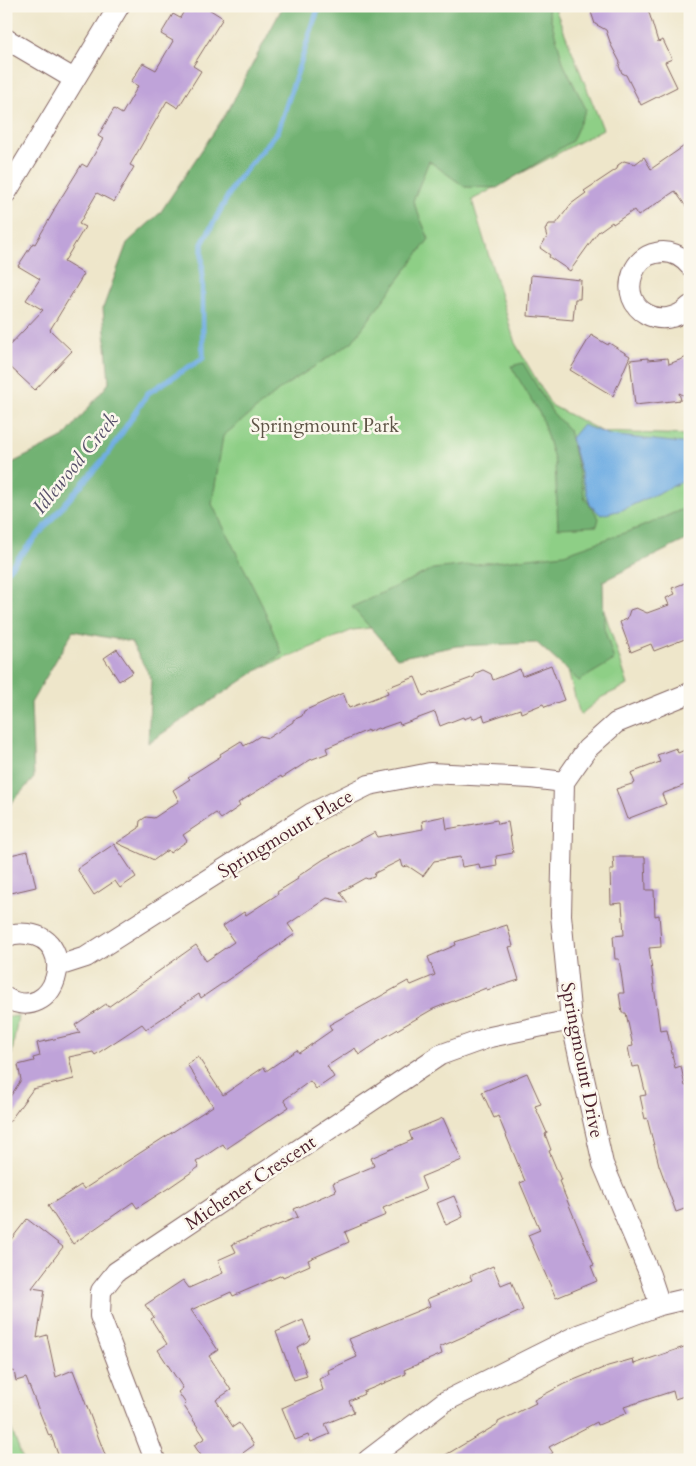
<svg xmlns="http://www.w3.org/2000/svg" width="696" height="1466" viewBox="0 0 696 1466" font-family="Cardo,serif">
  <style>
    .green { fill: #8ecf86; stroke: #6c7758 }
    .forest { fill: #72b273; stroke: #5e684f }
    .water { fill: #71aee3; stroke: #5e6687 }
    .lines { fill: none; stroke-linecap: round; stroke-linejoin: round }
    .stream { stroke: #71aee3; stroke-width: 5.5 }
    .building { fill: #bfa3d9 }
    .minor-casing { stroke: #836563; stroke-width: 22 }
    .minor { stroke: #fff; stroke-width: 20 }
    .labels { text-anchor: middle; stroke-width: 5; stroke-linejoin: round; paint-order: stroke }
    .park-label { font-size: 19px; fill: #5e5446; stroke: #fbf7ec }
    .street-label { font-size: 19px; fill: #4a1f2b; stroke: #fbf7ec }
    .water-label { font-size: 20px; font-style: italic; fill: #58516b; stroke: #fbf7ec }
  </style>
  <rect width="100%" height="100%" fill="#fbf7ec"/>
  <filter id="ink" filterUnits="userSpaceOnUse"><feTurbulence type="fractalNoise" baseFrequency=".02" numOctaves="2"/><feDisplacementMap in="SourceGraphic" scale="10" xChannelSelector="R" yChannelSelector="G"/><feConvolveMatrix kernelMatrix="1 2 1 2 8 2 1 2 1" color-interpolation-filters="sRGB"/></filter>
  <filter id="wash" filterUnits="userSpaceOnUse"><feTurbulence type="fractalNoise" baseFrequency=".0096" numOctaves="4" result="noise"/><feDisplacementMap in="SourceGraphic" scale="20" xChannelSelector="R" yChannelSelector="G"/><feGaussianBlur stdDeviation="1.12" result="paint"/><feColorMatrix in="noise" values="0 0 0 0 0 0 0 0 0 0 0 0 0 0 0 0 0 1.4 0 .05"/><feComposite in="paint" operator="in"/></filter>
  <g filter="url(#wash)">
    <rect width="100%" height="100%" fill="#eee6ca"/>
    <path class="green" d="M 292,6 L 554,6 L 603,129 L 472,200 L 515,343 L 551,405 L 603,432 L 690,435 L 690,538 L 595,582 L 628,685 L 602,697 L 580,715 L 565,660 L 520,611 L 353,630 L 266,666 L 70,627 L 81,440 Z
      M 18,1016 L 6,1089 L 6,1017 Z
      M 6,1415 L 23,1460 L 6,1460 Z"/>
    <path class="forest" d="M 283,6 L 547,6 L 564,65 L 586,109 L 572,141 L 497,188 L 465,187 L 429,161 L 413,201 L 429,239 L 352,342 L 283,387 L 223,436 L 212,504 L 261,602 L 282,654 L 148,743 L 151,678 L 131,642 L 73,631 L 31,703 L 34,778 L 6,809 L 6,466 L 64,437 L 109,383 L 103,308 L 127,243 L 160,213 L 229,109 Z
      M 523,363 L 552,412 L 569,430 L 585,498 L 599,518 L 597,526 L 558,528 L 555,463 L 541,416 L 511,366 Z
      M 690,506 L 690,538 L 603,581 L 604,628 L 614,660 L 579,681 L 537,643 L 457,646 L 397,658 L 352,607 L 433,569 L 564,554 L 641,527 Z"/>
    <path class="water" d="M 582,425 L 610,435 L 690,444 L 690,478 L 622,510 L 601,515 L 590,505 L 571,438 Z"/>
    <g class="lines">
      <path class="stream" d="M 6,572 L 108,454 L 148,393 L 203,358 L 202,244 L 235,183 L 278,131 L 319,6"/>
    </g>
    <g id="blocks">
      <path class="building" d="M 187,6 L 204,6 L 223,18 L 193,66 L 201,71 L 178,108 L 167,101 L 130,165 L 134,167 L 114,202 L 97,193 L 79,224 L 85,227 L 64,262 L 84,274 L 50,330 L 72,351 L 35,390 L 6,363 L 6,349 L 43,310 L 26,300 L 40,279 L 18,266 L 33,243 L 35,244 L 54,211 L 53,211 L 82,164 L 87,167 L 103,139 L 98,136 L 114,109 L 122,114 L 138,86 L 131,82 L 143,63 L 156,70 L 173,41 L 161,34 L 173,14 L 180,18 Z
        M 612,6 L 647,6 L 658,42 L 663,40 L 672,59 L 665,62 L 677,87 L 641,105 L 626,75 L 622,73 L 619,66 L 620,62 L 611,45 L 606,30 L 595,24 L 591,12 Z
        M 690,142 L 690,212 L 675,191 L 638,216 L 634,210 L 613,224 L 612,222 L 598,232 L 570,271 L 549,257 L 550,255 L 540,248 L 547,237 L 545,230 L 549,224 L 556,224 L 571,204 L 586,193 L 584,191 L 617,169 L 618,165 L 624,161 L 635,164 L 644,157 L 651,169 Z
        M 531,275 L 581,280 L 580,299 L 575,299 L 573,320 L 528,316 Z
        M 591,335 L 608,345 L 609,343 L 630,356 L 613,396 L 570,370 Z
        M 690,356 L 690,398 L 679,393 L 681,400 L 635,405 L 630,360 L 648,358 L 648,360 L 668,358 L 669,364 Z
        M 690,581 L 690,637 L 654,651 L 651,644 L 631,652 L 620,622 L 627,619 L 630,610 L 636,608 L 647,613 L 669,605 L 666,598 L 675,594 L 672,588 Z
        M 117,649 L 133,672 L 119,681 L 104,658 Z
        M 551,665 L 564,700 L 545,707 L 543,704 L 521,713 L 520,709 L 485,721 L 483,715 L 472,719 L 472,716 L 464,719 L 463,717 L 440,726 L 435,712 L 400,725 L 399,722 L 379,729 L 378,728 L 368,732 L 368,730 L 326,748 L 328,753 L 310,760 L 282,778 L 281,776 L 238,803 L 240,806 L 221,819 L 216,813 L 183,835 L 187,841 L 170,853 L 168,850 L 154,860 L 117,843 L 139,828 L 140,821 L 146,817 L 154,818 L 179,801 L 173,790 L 190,779 L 188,777 L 221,756 L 220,754 L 241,741 L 244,746 L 260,736 L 268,738 L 293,722 L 293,720 L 302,716 L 304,711 L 343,693 L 349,708 L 388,693 L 386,688 L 415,677 L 423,696 L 474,677 L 476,673 L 483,670 L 491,674 L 493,680 L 520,669 L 522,676 Z
        M 676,748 L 678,753 L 690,748 L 690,783 L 662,794 L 666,804 L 627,819 L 616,789 L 635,783 L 631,773 L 660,762 L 657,755 Z
        M 445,816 L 447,829 L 497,820 L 498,824 L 508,822 L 513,853 L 496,856 L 497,866 L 480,869 L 479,864 L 462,867 L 460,857 L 434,861 L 423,876 L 408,866 L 403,867 L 401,860 L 375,873 L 374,877 L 368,879 L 365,878 L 340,892 L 348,903 L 327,898 L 288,924 L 295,934 L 201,998 L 199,994 L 146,1029 L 142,1024 L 95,1055 L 93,1052 L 69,1057 L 74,1079 L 33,1089 L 9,1122 L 6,1121 L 6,1103 L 21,1080 L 18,1065 L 34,1061 L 33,1058 L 40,1056 L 37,1043 L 80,1033 L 75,1025 L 106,1004 L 108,1007 L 196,945 L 206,961 L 234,942 L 223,926 L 244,912 L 246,915 L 278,894 L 277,892 L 298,879 L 297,877 L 324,859 L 375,832 L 378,837 L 423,829 L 422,821 Z
        M 114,844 L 136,877 L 120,888 L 115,881 L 94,895 L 77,869 Z
        M 28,851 L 36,887 L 6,894 L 6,856 Z
        M 613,857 L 645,857 L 646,890 L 654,890 L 655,916 L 659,915 L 660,927 L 661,947 L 649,948 L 660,1031 L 667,1030 L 675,1068 L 681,1066 L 685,1086 L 690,1085 L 690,1207 L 676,1212 L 659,1165 L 647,1118 L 645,1119 L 640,1096 L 646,1095 L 639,1066 L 632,1067 L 628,1047 L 633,1046 L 626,1013 L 622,1013 L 619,993 L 624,993 L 619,959 L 615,959 L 613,936 L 624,935 L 622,903 L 611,904 L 610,870 L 614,870 Z
        M 507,925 L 513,946 L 509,947 L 519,980 L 487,990 L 486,988 L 433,1009 L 376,1042 L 377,1043 L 359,1055 L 355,1048 L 327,1066 L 334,1077 L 316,1089 L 310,1081 L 284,1100 L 289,1107 L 226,1149 L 223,1144 L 196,1162 L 199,1167 L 167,1189 L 137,1208 L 133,1202 L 73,1244 L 48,1206 L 81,1185 L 84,1189 L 213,1106 L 187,1064 L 198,1057 L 223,1095 L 264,1067 L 266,1071 L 297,1050 L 299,1053 L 332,1030 L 329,1025 L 408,981 L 411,985 L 435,975 L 428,957 L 456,945 L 455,942 Z
        M 527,1073 L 541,1104 L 535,1106 L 547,1133 L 545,1134 L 551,1150 L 549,1151 L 561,1180 L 559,1181 L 594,1265 L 591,1266 L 597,1281 L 556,1298 L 528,1235 L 540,1230 L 520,1183 L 525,1181 L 498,1116 L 494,1118 L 482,1092 Z
        M 443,1118 L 462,1160 L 421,1177 L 426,1190 L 383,1208 L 386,1215 L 345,1232 L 349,1242 L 308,1260 L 310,1265 L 283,1277 L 282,1275 L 233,1296 L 231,1292 L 191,1310 L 218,1350 L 209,1356 L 231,1390 L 216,1400 L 233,1427 L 239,1423 L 254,1445 L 233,1460 L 204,1460 L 194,1445 L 205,1438 L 184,1406 L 186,1404 L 178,1392 L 183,1388 L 158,1350 L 167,1344 L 151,1319 L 154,1317 L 145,1305 L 183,1280 L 189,1288 L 223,1273 L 218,1260 L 236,1252 L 232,1244 L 298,1217 L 294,1209 L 336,1191 L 333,1183 L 374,1166 L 371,1158 L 412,1140 L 409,1132 Z
        M 454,1196 L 463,1217 L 446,1225 L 437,1203 Z
        M 27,1219 L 63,1247 L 32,1288 L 45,1290 L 37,1338 L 47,1335 L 56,1377 L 73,1370 L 107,1460 L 60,1460 L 51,1435 L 49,1436 L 26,1378 L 16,1381 L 14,1371 L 9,1372 L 6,1358 L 11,1357 L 6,1334 L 6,1246 Z
        M 493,1266 L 501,1285 L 511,1281 L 523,1310 L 440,1347 L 442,1354 L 404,1370 L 406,1374 L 363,1392 L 364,1394 L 349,1401 L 354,1412 L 325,1424 L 330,1434 L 311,1442 L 308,1435 L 295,1440 L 282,1408 L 323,1390 L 319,1379 L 329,1374 L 328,1370 L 357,1357 L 349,1339 L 430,1306 L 427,1299 L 472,1280 L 470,1276 Z
        M 303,1320 L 310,1338 L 307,1342 L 297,1347 L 307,1376 L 294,1380 L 276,1332 Z
        M 690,1345 L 690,1394 L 675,1399 L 673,1391 L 624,1407 L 627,1413 L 598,1425 L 597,1422 L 549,1447 L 553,1453 L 539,1460 L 437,1460 L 498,1424 L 498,1422 L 536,1403 L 534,1400 L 564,1384 L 608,1366 L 633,1359 L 634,1364 Z"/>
    </g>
  </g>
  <g filter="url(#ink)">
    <use href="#blocks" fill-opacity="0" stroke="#836563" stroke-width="1"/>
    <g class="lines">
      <defs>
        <path id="minor" d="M 6,39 L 74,79
          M 6,193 L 119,6
          M 690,266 C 681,255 669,250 656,253 C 645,255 637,263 633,273 C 619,310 663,334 690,306
          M 6,937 C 13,933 21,933 28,934 C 80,940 56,1026 6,998
          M 58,966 L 86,957 L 312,813 L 369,785 L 430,773 L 531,778 L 564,782
          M 660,1305 L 650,1275 L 603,1164 L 571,1020 L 561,915 L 564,782 L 587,749 L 616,723 L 690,693
          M 155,1460 L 100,1316 L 101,1291 L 116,1272 L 440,1055 L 490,1037 L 571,1020
          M 368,1460 L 444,1402 L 578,1335 L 660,1305 L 690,1298"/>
      </defs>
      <use href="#minor" class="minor-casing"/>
      <use href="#minor" class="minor"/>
    </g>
  </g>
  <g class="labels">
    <g class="park-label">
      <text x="325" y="432">Springmount Park</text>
    </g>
    <g class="street-label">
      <text transform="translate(285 833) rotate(-31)" y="7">Springmount Place</text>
      <text transform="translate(583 1060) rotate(79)" y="7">Springmount Drive</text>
      <text transform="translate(250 1182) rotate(-34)" y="7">Michener Crescent</text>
    </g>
    <g class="water-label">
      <text transform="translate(75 463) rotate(-51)" y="7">Idlewood Creek</text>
    </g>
  </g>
  <rect width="696" height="1466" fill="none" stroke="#fbf7ec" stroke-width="25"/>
</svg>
